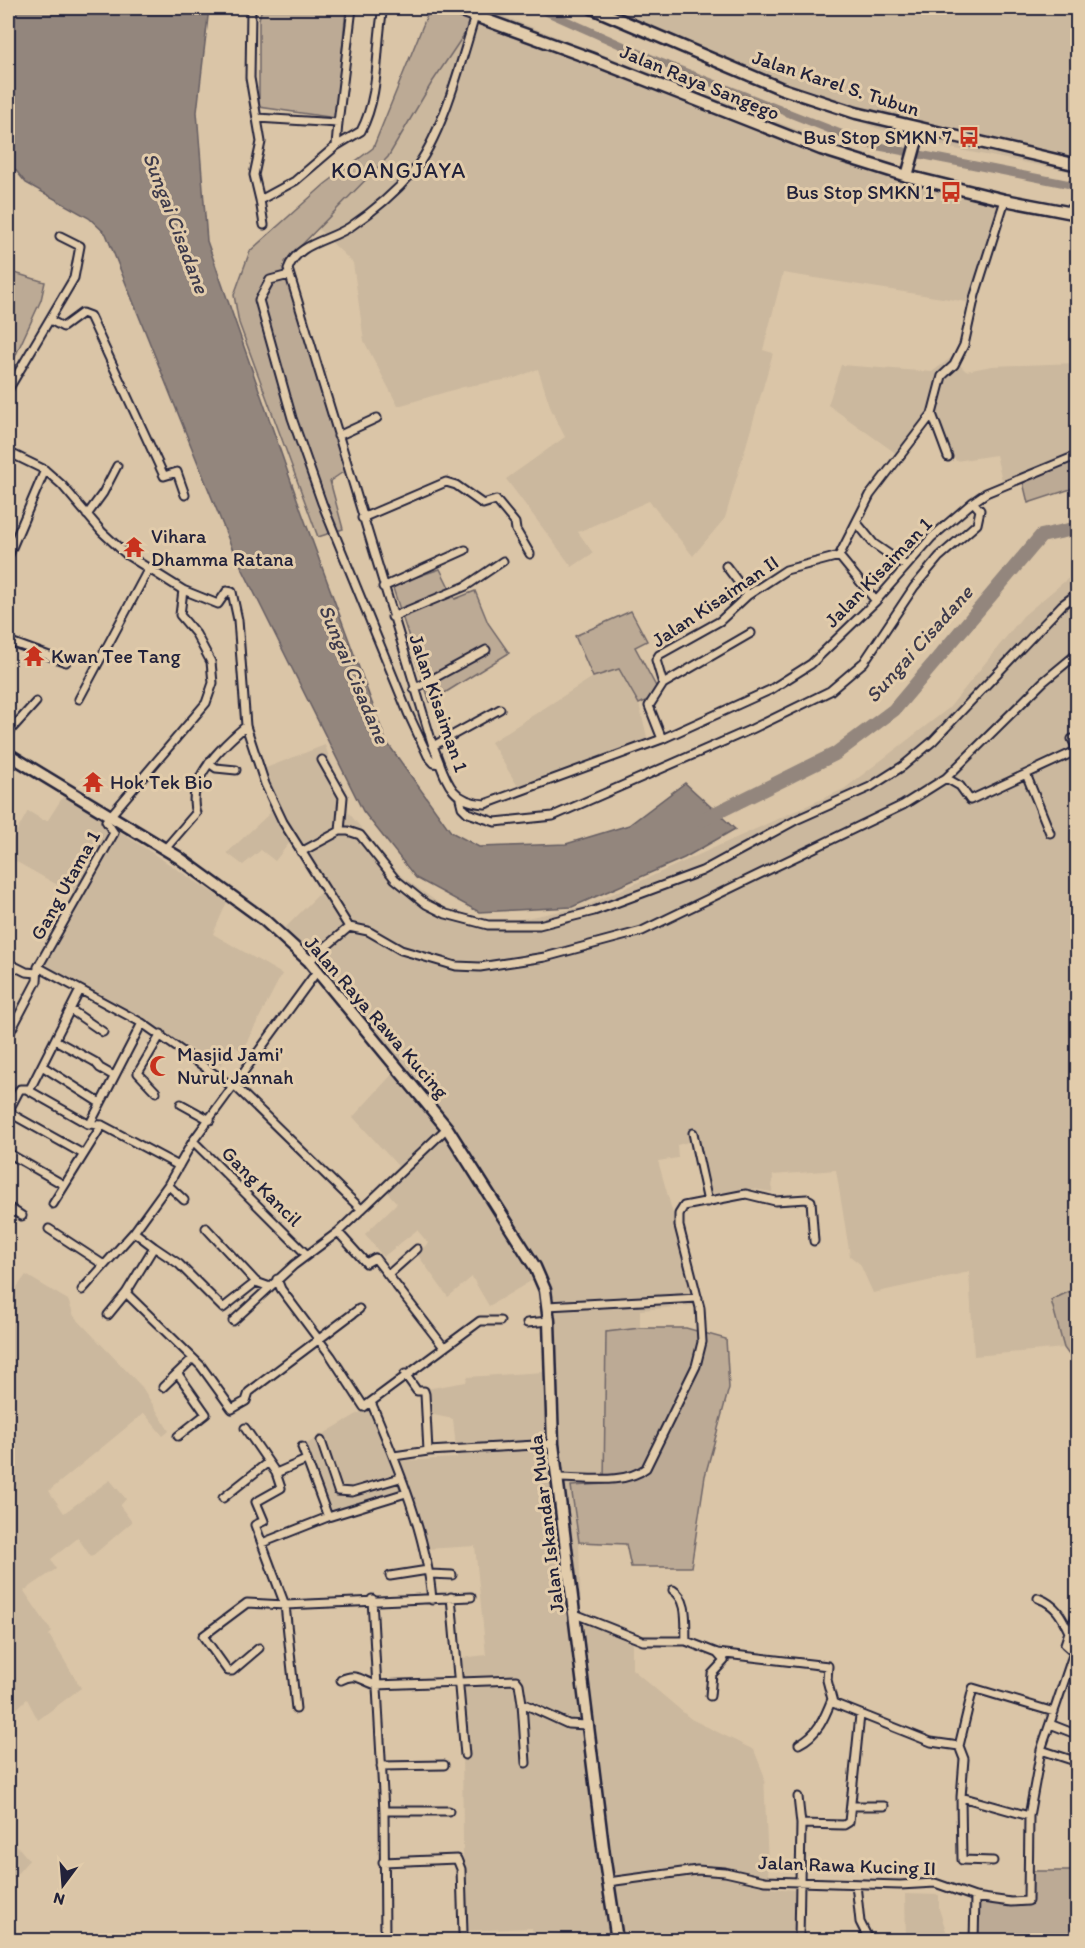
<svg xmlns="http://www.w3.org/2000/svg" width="1085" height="1948" viewBox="0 0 1085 1948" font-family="Itim,sans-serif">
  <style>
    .built { fill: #cbb89e }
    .green { fill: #bcaa95; stroke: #6f6668; stroke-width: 1.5 }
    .water { fill: #93867d; stroke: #665e63; stroke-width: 1.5 }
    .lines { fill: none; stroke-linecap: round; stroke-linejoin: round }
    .canal { stroke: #93867d; stroke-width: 8 }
    .river { stroke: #93867d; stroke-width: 14 }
    .street-casing { stroke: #22223b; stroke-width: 11 }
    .secondary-casing { stroke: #22223b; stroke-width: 15 }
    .primary-casing { stroke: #22223b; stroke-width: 15 }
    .street { stroke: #e2ccab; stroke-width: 7 }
    .secondary { stroke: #e2ccab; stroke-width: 10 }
    .primary { stroke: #e2ccab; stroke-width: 10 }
    .labels { text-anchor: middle; stroke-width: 6; stroke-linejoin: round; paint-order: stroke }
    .street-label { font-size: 20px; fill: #22223b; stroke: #e2ccab }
    .poi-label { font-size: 20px; fill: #22223b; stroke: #e2ccab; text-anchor: start }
    .water-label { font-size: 21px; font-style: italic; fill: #3e3b4c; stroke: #e2ccab }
    .quarter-label { font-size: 22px; letter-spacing: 1.5px; fill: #22223b; stroke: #e2ccab }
  </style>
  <rect width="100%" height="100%" fill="#dac5a7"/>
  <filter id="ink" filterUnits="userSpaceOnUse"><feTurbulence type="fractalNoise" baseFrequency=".0167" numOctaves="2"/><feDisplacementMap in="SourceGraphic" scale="12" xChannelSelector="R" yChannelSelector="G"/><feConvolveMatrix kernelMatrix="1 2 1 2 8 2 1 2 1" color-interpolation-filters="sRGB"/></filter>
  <g filter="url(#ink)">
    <path class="built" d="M 482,8 L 899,169 L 1006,202 L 974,303 L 783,273 L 763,350 L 773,353 L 725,518 L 693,556 L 649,501 L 578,532 L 593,553 L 572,567 L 506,479 L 565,437 L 551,409 L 538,369 L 515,378 L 463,387 L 398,406 L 364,341 L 353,263 L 316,227 L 337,210 L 388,157 L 431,84 Z
      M 589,8 L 1077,8 L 1077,173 L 950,148 L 876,128 L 677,47 Z
      M 952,357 L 966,371 L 992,366 L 1077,363 L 1077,452 L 1002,480 L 996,455 L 956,461 L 935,415 L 904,459 L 828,405 L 841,365 L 932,372 Z
      M 1077,571 L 1078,1288 L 1051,1300 L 1064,1348 L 974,1356 L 969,1272 L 873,1293 L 860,1264 L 850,1256 L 836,1170 L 773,1175 L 772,1192 L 753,1189 L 704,1195 L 692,1141 L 677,1145 L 678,1158 L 658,1161 L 699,1305 L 640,1310 L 640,1328 L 606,1333 L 604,1484 L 571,1487 L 579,1542 L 581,1618 L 632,1642 L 632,1669 L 691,1719 L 754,1750 L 764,1775 L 769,1888 L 796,1890 L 796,1940 L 534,1940 L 532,1928 L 464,1931 L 461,1658 L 486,1655 L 475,1546 L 426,1549 L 406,1490 L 333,1519 L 300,1448 L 374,1404 L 396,1461 L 457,1458 L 453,1419 L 424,1413 L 426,1389 L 466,1382 L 467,1377 L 544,1372 L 545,1297 L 536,1278 L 489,1306 L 472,1277 L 448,1297 L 417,1254 L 428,1243 L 417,1230 L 383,1257 L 365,1234 L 397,1203 L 380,1184 L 398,1166 L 353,1117 L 397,1069 L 279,934 L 322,891 L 293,843 L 290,842 L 275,861 L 261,850 L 243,865 L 227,853 L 270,813 L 258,771 L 325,745 L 348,812 L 400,875 L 452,913 L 501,923 L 586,906 L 844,789 L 949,708 L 1023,616 Z
      M 618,668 L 639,704 L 648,741 L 520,790 L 491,742 L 593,677 Z
      M 64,795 L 227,902 L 213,934 L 282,974 L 242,1051 L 232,1045 L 221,1065 L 40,967 L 77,896 L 8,857 L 8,847 L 28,811 L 43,820 L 48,820 Z
      M 26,1275 L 68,1300 L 74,1316 L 142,1387 L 169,1431 L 163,1436 L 144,1413 L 49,1491 L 64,1513 L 110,1480 L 126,1499 L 120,1506 L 132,1522 L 91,1557 L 78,1538 L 51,1559 L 56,1569 L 24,1591 L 52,1632 L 49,1635 L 81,1688 L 38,1720 L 27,1699 L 8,1717 L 8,1299 Z
      M 8,1835 L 29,1860 L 8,1884 Z
      M 905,1894 L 939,1895 L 939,1909 L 949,1940 L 906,1940 Z"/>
    <path class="green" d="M 262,8 L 346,8 L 336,118 L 259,107 L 259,19 Z
      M 430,8 L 482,8 L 431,84 L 388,157 L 285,262 L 349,468 L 330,481 L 343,529 L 318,537 L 239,323 L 234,295 L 250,251 L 325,184 L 373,148 Z
      M 8,271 L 45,282 L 41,300 L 8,372 Z
      M 1077,452 L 1077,487 L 1028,503 L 1021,474 Z
      M 440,569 L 455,599 L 475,591 L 488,623 L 509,653 L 430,702 L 392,585 Z
      M 631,611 L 647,641 L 635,647 L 660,694 L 639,704 L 619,669 L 593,677 L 575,636 Z
      M 1077,1288 L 1077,1366 L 1064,1348 L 1051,1300 Z
      M 640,1328 L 686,1328 L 726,1339 L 729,1388 L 705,1476 L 691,1567 L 631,1567 L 626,1544 L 579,1542 L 571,1486 L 604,1484 L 606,1332 Z
      M 1031,1871 L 1077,1871 L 1077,1940 L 976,1940 L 976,1902 L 1031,1905 Z"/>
    <path class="water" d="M 8,8 L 209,8 L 197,112 L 207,241 L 302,513 L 386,741 L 451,832 L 479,847 L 566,844 L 629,825 L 685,783 L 735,829 L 684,858 L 572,907 L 479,912 L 416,878 L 363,811 L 232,548 L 106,234 L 89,218 L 26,183 L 8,161 Z"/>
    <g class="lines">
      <path class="canal" d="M 538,8 L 657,61 L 867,144 L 1078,186"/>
      <path class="river" d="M 702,820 L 835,754 L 894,710 L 1041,536 L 1078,528"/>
      <defs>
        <path id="street" d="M 251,8 L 250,78 L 261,142 L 254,175 L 260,200
          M 475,16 C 461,62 442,137 412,173 C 395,193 372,212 350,227 C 329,241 297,243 288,269 L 433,746 C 446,777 448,802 485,804 L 662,739 L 770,690 L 811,664 L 876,601 L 932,537 L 973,502 L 986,493 L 1078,455
          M 257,118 L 338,123 L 352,8
          M 336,146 L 338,123
          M 264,225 L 260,200 L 295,181 L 336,146 L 361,131 C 381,93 375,48 383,8
          M 289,275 L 270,280 L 259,300 L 292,418 L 322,503 L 408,713 L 428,756 L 434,763 L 440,764
          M 50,320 L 63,327 L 82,313 L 90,316 L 164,476 L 177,472 L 185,495
          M 8,390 L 74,278 L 80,246 L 60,236
          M 932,414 L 948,457
          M 338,436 L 377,418
          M 8,452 L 45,470 L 62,485 L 102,532 L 127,555 L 183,590 L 180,615 L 196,634 L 211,662 L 213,683 L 206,703 L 106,821 L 114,833 L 38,967 L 37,981 L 8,1036
          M 87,515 L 103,493 L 117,466
          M 362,518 L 446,482 L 456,485 L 483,504 L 496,500 L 515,523 L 516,530 L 530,554
          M 857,523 L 874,544 L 906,566
          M 839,556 L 876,601
          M 8,557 L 45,470
          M 726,566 L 748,595
          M 383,587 L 465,550
          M 183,590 L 218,604 L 227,591 L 232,592 L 238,620 L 246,726 L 265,784 L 283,822 L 349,927
          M 392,617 L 466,586 L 503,561
          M 8,641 L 66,662
          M 663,684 L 751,633
          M 414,689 L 486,650
          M 79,699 L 148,570
          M 8,733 L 36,702
          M 662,739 L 649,706 L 663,684 L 656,660 L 659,655 L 720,621 L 748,595 L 786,570 L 839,556 L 870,495 L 932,414 L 942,376 L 954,365 L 964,345 L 975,295 L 1005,200
          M 1072,739 L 1078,750
          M 433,746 L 500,709
          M 322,760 L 343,797 L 340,831
          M 209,763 L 216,768 L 236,770
          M 1026,774 L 1050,833
          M 946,778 L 960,786 L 970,800 L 1078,750
          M 460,799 L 462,807 L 468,813 L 495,822 L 553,816 L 752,729 L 830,691 L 864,662 L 914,587 L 939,557 L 977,524 L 980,510 L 973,502
          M 165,849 L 196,813 C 185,780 223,745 246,726
          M 301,852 L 340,831 L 348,831 L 360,835 L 395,879 L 426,904 L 446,914 L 488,925 L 539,925 L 594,911 L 702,871 L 798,819 L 870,787 L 903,766 L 933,741 L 1062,605 L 1078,593
          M 309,961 L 349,927 L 368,931 L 401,950 L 456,966 L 480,967 L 545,957 L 642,931 L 903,805 L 946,778 L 1043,682 L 1078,653
          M 8,963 L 26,972 L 37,973
          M 38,967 L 142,1023
          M 80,990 L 30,1089 L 20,1089 L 8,1112 L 83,1154
          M 71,1010 L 103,1032
          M 55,1040 L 95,1062 L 100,1068 L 114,1076
          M 42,1066 L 100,1103
          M 235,1086 L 360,1208
          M 28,1090 L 88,1124 L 102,1125 L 179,1166
          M 156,1092 L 138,1073 L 161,1034
          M 181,1104 L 210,1120
          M 90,1124 L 142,1023 L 233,1087
          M 693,1133 L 708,1202
          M 193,1141 L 307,1255
          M 8,1153 L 64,1185
          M 168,1185 L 184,1200
          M 53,1204 L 102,1125
          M 8,1207 L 22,1216
          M 206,1228 L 256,1282 L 270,1287 L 294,1265 L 338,1232 L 447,1128
          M 49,1229 L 104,1265
          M 134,1232 L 154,1247
          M 338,1232 L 366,1263 L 375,1258 L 443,1346
          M 388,1275 L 417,1249
          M 277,1279 L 281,1289 L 331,1356 L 364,1407 L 480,1321 L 500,1321
          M 82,1290 L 134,1232 L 168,1185 L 193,1141 L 318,970
          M 126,1293 L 201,1366 L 232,1409 L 246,1401 L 249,1392 L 359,1309
          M 547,1306 L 698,1298
          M 108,1315 L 126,1293 L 154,1247 L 179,1264 L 223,1308 L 256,1282
          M 233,1321 L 270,1287
          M 527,1323 L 549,1321
          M 405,1374 L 417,1391 L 424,1391 L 425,1394 L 428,1451
          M 163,1387 L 192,1359
          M 371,1402 C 396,1462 427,1534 432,1600
          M 245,1428 L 276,1473 L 306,1460
          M 178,1436 L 206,1414 L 178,1374
          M 321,1441 L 338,1491 L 352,1492 L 400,1478
          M 302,1447 L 328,1517
          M 394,1456 L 428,1451 L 553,1444
          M 276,1473 L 281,1488 L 256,1502 L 264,1521 L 255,1525 L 285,1605 L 296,1709
          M 560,1478 C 586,1478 625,1485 646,1468 L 696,1366 L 702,1342 L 700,1308 L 679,1226 L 679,1214 L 684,1206 L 746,1194 L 775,1201 L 807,1199 L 811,1201 L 814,1241
          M 223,1498 L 267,1463
          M 262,1543 L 328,1517 L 406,1493
          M 430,1574 L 452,1575
          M 390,1576 L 428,1570
          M 673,1590 C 689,1600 685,1624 686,1641
          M 451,1597 L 465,1755
          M 1038,1598 C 1056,1605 1061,1615 1069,1632
          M 372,1599 L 384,1811 L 385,1940
          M 575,1614 L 643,1641 L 686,1641 L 717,1653 L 828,1666 L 827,1680 L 833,1703 L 931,1742 L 959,1746 L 964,1759 L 961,1797 L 962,1860 L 993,1861
          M 1071,1631 L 1078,1609
          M 259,1648 L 232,1671 L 228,1671 L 203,1636 L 247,1603 L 285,1605 L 471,1597
          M 341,1680 C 357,1672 362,1681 376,1685 L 516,1680 L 519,1684 L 522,1703 L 568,1724 L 587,1725
          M 710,1696 L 712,1674 L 724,1661 L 717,1653
          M 522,1703 L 526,1763
          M 1050,1724 L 1078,1735
          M 799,1744 C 818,1734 824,1719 832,1699
          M 959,1746 L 973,1688 L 1054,1712
          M 1041,1750 L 1078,1762
          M 381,1766 L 444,1765
          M 798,1797 L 801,1824 L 799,1940
          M 961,1797 L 1029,1816
          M 851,1806 L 884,1806
          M 384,1811 L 449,1811
          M 801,1824 L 844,1825 L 849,1822 L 860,1715
          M 383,1862 L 457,1859 L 461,1869 L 463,1933
          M 608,1882 L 697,1870 L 725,1872 L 765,1881 L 900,1885 L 935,1883 L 975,1897 L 1011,1902 L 1028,1901 L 1029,1816 L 1041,1750 L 1074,1652 L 1065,1644 L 1069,1632 L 1078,1633
          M 856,1884 L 860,1922 L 869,1940
          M 974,1940 L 975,1897"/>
        <path id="secondary" d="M 453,8 L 590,58 L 821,149 L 907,176 L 1005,200 L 1078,214
          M 8,754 L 178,857 L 263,919 L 309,961 L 447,1128 L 535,1267 L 545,1290 L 549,1321 L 553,1444 L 604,1855 L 617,1940"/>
        <path id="primary" d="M 592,8 L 780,88 L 856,113 L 1078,165
          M 907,176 L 920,129"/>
      </defs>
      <use href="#street" class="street-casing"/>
      <use href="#secondary" class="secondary-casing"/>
      <use href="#primary" class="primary-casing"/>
      <use href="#street" class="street"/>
      <use href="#secondary" class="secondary"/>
      <use href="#primary" class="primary"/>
    </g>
  </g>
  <defs>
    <symbol id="bus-bare" viewBox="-9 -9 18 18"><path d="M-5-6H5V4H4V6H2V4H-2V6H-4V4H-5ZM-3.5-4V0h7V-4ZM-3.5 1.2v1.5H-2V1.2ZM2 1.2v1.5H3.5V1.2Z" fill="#c8321e" stroke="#e2ccab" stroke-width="2.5" paint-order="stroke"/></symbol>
    <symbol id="temple-bare" viewBox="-9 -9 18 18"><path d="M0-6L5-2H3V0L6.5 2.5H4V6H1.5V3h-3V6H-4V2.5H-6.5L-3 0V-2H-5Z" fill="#c8321e" stroke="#e2ccab" stroke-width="2.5" paint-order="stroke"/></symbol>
    <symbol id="mosque-bare" viewBox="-9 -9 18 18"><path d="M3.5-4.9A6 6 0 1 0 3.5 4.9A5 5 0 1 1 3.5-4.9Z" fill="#c8321e" stroke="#e2ccab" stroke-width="2.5" paint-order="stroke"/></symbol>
  </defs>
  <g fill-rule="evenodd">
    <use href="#bus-bare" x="954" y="122" width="30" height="30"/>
    <use href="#bus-bare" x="936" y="177" width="30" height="30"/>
    <use href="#temple-bare" x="119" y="532" width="30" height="30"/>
    <use href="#temple-bare" x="19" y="641" width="30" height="30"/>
    <use href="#temple-bare" x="78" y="767" width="30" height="30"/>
    <use href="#mosque-bare" x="145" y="1051" width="30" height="30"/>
  </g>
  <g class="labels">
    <g class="street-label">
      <text transform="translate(700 82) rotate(22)" y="7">Jalan Raya Sangego</text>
      <text transform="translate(836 83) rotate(18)" y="7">Jalan Karel S. Tubun</text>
      <text transform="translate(878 572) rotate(-46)" y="7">Jalan Kisaiman 1</text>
      <text transform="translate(715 601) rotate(-34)" y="7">Jalan Kisaiman II</text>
      <text transform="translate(439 703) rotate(71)" y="7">Jalan Kisaiman 1</text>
      <text transform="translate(65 885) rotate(-61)" y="7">Gang Utama 1</text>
      <text transform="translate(377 1017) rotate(49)" y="7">Jalan Raya Rawa Kucing</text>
      <text transform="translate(262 1186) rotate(45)" y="7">Gang Kancil</text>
      <text transform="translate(546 1524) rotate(-97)" y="7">Jalan Iskandar Muda</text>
      <text transform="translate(847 1865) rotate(2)" y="7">Jalan Rawa Kucing II</text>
    </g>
    <g class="poi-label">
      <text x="952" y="144" text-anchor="end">Bus Stop SMKN 7</text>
      <text x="934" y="199" text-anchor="end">Bus Stop SMKN 1</text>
      <text x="151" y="543">Vihara<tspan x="151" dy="23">Dhamma Ratana</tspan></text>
      <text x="51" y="663">Kwan Tee Tang</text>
      <text x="110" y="789">Hok Tek Bio</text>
      <text x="177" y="1061">Masjid Jami'<tspan x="177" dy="23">Nurul Jannah</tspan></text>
    </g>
    <g class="water-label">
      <text transform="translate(176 223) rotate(69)" y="7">Sungai Cisadane</text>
      <text transform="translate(919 644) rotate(-48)" y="7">Sungai Cisadane</text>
      <text transform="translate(354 674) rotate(67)" y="7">Sungai Cisadane</text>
    </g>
    <g class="quarter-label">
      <text x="399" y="178">KOANGJAYA</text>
    </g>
  </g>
  <rect width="1085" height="1948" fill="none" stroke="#e2ccab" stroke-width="30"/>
  <rect x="15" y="15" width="1055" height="1918" fill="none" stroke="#22223b" stroke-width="2" filter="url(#ink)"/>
  <g transform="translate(63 1885) rotate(196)" stroke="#e2ccab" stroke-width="4.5" paint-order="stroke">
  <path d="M0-4.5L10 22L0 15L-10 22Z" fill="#22223b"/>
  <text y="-9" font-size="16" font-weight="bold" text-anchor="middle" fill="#22223b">N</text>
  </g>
</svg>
